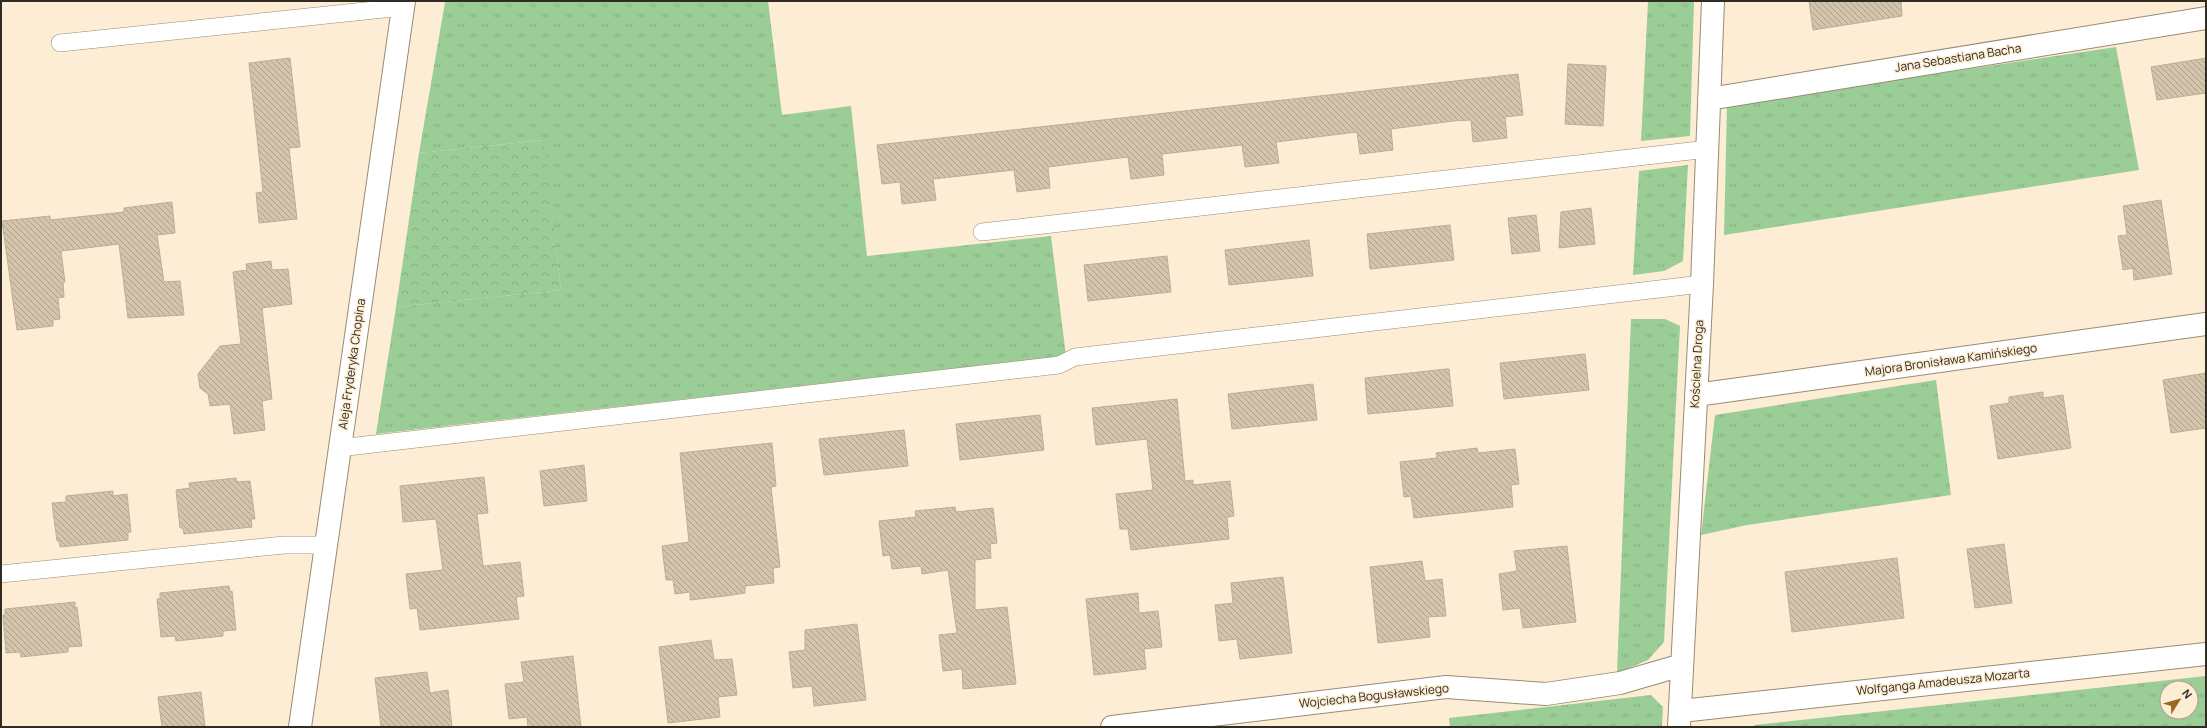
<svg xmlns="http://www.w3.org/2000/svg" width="2207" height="728" viewBox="0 0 2207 728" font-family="Manrope,sans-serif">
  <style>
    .grass { fill: url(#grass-tufts); fill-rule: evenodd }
    .forest { fill: url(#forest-crowns) }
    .building { fill: url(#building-back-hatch); stroke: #bcae95 }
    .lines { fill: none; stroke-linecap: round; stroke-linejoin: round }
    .service-casing { stroke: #998b73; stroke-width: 18 }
    .minor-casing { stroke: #998b73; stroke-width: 24 }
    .service { stroke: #fff; stroke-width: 17 }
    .minor { stroke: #fff; stroke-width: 22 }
    .labels { text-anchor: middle; stroke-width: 3; stroke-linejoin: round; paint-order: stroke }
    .street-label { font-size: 12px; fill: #312c22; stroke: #fdedd4 }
  </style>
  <defs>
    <pattern id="grass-tufts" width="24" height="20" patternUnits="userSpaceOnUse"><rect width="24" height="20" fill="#9bcd96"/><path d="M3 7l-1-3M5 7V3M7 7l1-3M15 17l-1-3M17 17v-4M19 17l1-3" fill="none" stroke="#86b081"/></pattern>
    <pattern id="forest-crowns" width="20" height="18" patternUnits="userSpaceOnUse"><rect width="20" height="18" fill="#9bcd96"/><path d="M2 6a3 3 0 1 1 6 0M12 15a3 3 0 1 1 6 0" fill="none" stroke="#86b081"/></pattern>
    <pattern id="building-back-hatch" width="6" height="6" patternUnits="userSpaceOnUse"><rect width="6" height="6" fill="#d3c4ab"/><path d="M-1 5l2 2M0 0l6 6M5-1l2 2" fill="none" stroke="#ac9f8b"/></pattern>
  </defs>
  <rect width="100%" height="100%" fill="#fdedd4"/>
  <path class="grass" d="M 452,1 L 768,1 L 782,115 L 851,106 L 867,256 L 1051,236 L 1066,356 L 376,434 L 396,307 L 561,290 L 543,140 L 419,153 L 445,2 Z
    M 1648,1 L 1694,1 L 1690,136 L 1641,141 Z
    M 2116,47 L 2139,170 L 1724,235 L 1727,105 Z
    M 1688,165 L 1683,261 L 1664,271 L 1633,275 L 1639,171 Z
    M 1631,319 L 1665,319 L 1680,326 L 1664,642 L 1648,660 L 1617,673 Z
    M 1936,380 L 1951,495 L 1747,525 L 1701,535 L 1715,415 Z
    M 2206,676 L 2206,727 L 1752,727 L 1755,725 ZM 2167,688 L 2191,688 L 2191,712 L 2167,712 Z
    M 1651,695 L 1663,707 L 1662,727 L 1450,727 L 1449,718 Z"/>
  <path class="forest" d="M 544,140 L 561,290 L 396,307 L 419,153 Z"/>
  <path class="building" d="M 1809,1 L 1901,1 L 1902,16 L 1813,30 Z
    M 290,58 L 300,147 L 289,148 L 297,219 L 259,223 L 256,193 L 263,192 L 249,63 Z
    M 2206,58 L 2206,93 L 2157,100 L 2151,67 Z
    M 1568,64 L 1606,66 L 1603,126 L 1565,124 Z
    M 1518,74 L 1523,115 L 1505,117 L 1507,138 L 1473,142 L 1471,120 L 1453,121 L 1391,129 L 1393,150 L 1360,154 L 1357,132 L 1276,142 L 1279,163 L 1245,167 L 1242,145 L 1162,154 L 1164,175 L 1131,179 L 1128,157 L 1048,167 L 1050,188 L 1017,192 L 1014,170 L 933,179 L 936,200 L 902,204 L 900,182 L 882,184 L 877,145 Z
    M 2161,200 L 2172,274 L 2134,280 L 2133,268 L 2123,270 L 2118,236 L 2127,235 L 2123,206 Z
    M 172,202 L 175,233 L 157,235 L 164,282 L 180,281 L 184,315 L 128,318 L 119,244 L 61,251 L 65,282 L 63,282 L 64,297 L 58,298 L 60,319 L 53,320 L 53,326 L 17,330 L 2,221 L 50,216 L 50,220 L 124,212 L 124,208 Z
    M 1591,208 L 1595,244 L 1559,248 L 1561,212 Z
    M 1536,215 L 1540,251 L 1512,254 L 1508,218 Z
    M 1450,225 L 1454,260 L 1370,269 L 1367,234 Z
    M 1309,240 L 1313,276 L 1229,285 L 1225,250 Z
    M 1167,256 L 1171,292 L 1088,301 L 1084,265 Z
    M 271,261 L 272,270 L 288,269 L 292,304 L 262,308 L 272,399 L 262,401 L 265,430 L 234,434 L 230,404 L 210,406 L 208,394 L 200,388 L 198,374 L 220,346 L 241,344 L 233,272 L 247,270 L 246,264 Z
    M 1585,354 L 1589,390 L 1504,399 L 1500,363 Z
    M 1446,369 L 1449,369 L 1453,406 L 1368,414 L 1365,378 Z
    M 2206,373 L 2206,428 L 2171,433 L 2163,380 Z
    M 1313,384 L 1317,420 L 1232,429 L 1228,394 Z
    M 2043,392 L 2043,398 L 2063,395 L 2071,448 L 1998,459 L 1990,406 L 2009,403 L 2009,397 Z
    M 1177,399 L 1185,481 L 1193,480 L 1193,485 L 1230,481 L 1234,516 L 1227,517 L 1229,539 L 1131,550 L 1128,529 L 1120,529 L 1116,494 L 1153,490 L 1147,439 L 1096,445 L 1092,408 Z
    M 1040,415 L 1044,450 L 960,460 L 956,424 Z
    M 904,430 L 908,466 L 824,475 L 819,439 Z
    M 772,443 L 776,486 L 771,487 L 780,567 L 773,568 L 774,583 L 745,586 L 745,593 L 725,596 L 690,600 L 690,592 L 675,594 L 673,580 L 666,580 L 662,546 L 689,542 L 680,453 Z
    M 1477,448 L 1478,453 L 1515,449 L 1519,484 L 1511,485 L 1513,507 L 1414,518 L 1411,496 L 1404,497 L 1400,462 L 1437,458 L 1436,453 Z
    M 584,465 L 587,501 L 544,506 L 540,471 Z
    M 484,477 L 488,513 L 477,514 L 483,566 L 520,562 L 524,596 L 516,597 L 519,619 L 420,630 L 417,608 L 410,609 L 406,574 L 443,570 L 436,519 L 403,522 L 400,486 Z
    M 236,478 L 237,482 L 250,481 L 255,519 L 251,519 L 252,527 L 184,534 L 183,528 L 180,528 L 176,490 L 190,488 L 189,483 Z
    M 113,491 L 113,496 L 127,494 L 131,532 L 128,532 L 128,540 L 60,547 L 59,541 L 57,541 L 52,503 L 66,502 L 66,496 Z
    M 955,507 L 956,512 L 993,508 L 997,543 L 990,544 L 991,558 L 975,560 L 975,610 L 1007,607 L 1016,684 L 963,689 L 962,669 L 943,671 L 939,635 L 957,633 L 948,570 L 922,574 L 921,566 L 892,569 L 890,555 L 883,556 L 879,521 L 916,517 L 915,511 Z
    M 2004,544 L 2012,603 L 1975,608 L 1967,549 Z
    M 1567,546 L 1576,622 L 1523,628 L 1520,608 L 1503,610 L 1499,574 L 1517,571 L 1514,551 Z
    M 1897,558 L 1904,618 L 1792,632 L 1785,572 Z
    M 1422,561 L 1425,581 L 1442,579 L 1446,616 L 1428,617 L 1430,637 L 1378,643 L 1370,567 Z
    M 1283,577 L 1292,653 L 1240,659 L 1237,639 L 1219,641 L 1215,605 L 1233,603 L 1231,583 Z
    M 229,586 L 230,592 L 232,591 L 236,630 L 223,631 L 223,636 L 176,641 L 175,636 L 161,637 L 157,599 L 160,599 L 160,593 Z
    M 1138,593 L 1139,613 L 1158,611 L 1162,647 L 1144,649 L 1146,669 L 1094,675 L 1086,599 Z
    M 75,602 L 75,608 L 77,607 L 82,646 L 68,647 L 68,652 L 21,657 L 20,652 L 6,653 L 3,615 L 5,615 L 5,609 Z
    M 857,624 L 866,700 L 814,706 L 812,686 L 793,688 L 789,652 L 805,650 L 805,630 Z
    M 711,640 L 714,660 L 732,659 L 737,695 L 718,697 L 720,717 L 668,723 L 659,647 Z
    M 573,656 L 581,727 L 528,727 L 527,717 L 509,719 L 505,684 L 524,682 L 521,662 Z
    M 427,672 L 430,693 L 448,690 L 452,727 L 381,727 L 375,678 Z
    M 201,692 L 205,727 L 162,727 L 158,697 Z"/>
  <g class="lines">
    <defs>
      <path id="service" d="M 60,43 L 403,7
        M 982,232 L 1708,149
        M 339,448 L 1059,365 L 1075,357 L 1702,284
        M 1,574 L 284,545 L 327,545"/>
      <path id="minor" d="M 1709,99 L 2206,18
        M 1696,395 L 2206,324
        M 1681,711 L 2206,654
        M 300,727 L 404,1
        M 1112,727 L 1446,687 L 1546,694 L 1620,683 L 1682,665
        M 1679,727 L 1702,284 L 1713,1"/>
    </defs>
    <use href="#service" class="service-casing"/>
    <use href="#minor" class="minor-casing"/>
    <use href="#service" class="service"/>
    <use href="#minor" class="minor"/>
  </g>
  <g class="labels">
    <g class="street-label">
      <text transform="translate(1958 58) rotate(-9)" y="4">Jana Sebastiana Bacha</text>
      <text transform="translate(1951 360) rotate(-8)" y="4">Majora Bronisława Kamińskiego</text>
      <text transform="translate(352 364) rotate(-82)" y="4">Aleja Fryderyka Chopina</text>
      <text transform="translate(1697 364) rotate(-87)" y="4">Kościelna Droga</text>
      <text transform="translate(1943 682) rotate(-6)" y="4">Wolfganga Amadeusza Mozarta</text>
      <text transform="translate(1374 696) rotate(-6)" y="4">Wojciecha Bogusławskiego</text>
    </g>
  </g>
  <rect width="2207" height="728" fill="none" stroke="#312c22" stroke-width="4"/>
  <g transform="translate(2179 700) rotate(53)"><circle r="19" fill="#fdedd4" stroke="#aba08d"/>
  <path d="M0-3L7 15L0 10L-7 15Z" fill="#9a681d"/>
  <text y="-6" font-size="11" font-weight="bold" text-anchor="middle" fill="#312c22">N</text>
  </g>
</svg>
